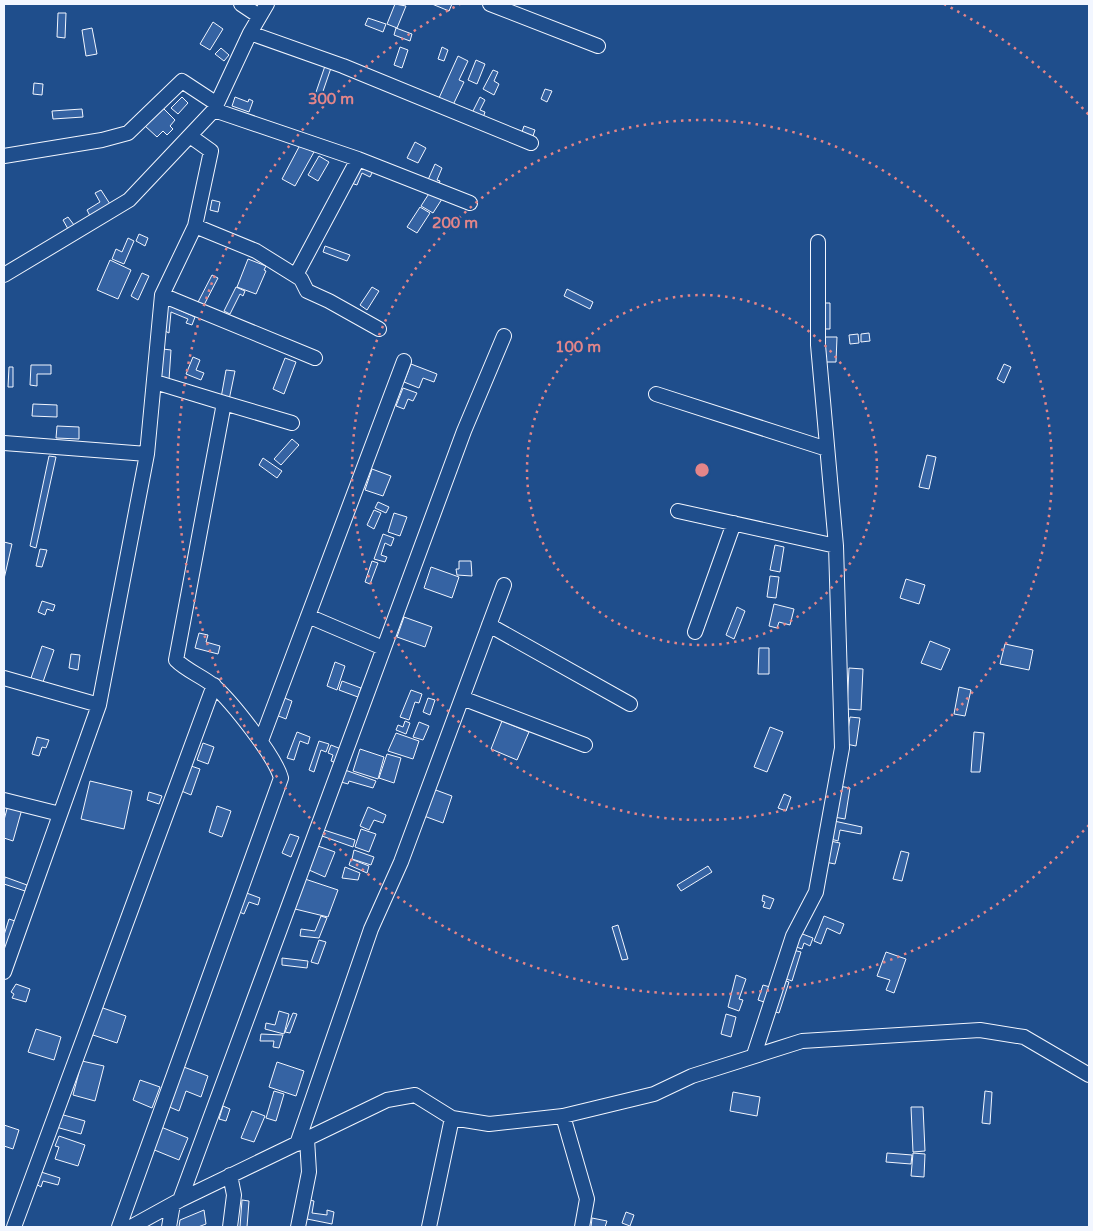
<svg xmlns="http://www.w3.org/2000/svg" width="1093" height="1231" viewBox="0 0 1093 1231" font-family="'Varela Round',sans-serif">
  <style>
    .building { fill: #3563a3; stroke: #f2f6ff }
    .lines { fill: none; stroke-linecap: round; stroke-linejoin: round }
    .minor-casing { stroke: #f2f6ff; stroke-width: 16 }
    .minor { stroke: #1f4e8c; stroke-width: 14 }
    .ring { fill: none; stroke: #e38589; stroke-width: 2.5; stroke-dasharray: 2.5 5 }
    .centre { fill: #e38589; stroke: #1f4e8c; stroke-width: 2.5 }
    .ring-label { font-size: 15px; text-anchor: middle; font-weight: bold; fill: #e38589; stroke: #1f4e8c; stroke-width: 4; stroke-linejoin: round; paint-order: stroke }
  </style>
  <rect width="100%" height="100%" fill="#1f4e8c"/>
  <path class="building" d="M 395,4 L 406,6 L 397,28 L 387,24 Z
    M 432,4 L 452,4 L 449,11 Z
    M 58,13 L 66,13 L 65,38 L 57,37 Z
    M 368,18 L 386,24 L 383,32 L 365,25 Z
    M 213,22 L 223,29 L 210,50 L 200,44 Z
    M 92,28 L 97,54 L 86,56 L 82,30 Z
    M 396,28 L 412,34 L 410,41 L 394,35 Z
    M 400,47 L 408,50 L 402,68 L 394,65 Z
    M 442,47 L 448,50 L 444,61 L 438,59 Z
    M 221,48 L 229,55 L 224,61 L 215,54 Z
    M 458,56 L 468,61 L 459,80 L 464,82 L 453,105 L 439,98 Z
    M 476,60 L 485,64 L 477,84 L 468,80 Z
    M 326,63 L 332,65 L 320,100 L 314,98 Z
    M 493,70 L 498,72 L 494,81 L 499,84 L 494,95 L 483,89 Z
    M 34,83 L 43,84 L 42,95 L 33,94 Z
    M 545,89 L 552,91 L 547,102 L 541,99 Z
    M 182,97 L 188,103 L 178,114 L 171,108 Z
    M 235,97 L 248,102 L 249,99 L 253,101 L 249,112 L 232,106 Z
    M 480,97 L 485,100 L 480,110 L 485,112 L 483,118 L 472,113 Z
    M 162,107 L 175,120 L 170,126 L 173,129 L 167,135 L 163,131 L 157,137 L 144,125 Z
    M 82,109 L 83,117 L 53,119 L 52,111 Z
    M 524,126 L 535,130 L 533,136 L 522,132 Z
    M 415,142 L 426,148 L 418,163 L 407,158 Z
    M 300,145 L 314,152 L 295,186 L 282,179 Z
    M 319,156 L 329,162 L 318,181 L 308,175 Z
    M 435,164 L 442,168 L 437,180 L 440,181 L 438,187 L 427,182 Z
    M 359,165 L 373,171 L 370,177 L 362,173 L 357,185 L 351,183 Z
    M 101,190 L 110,204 L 90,216 L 87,210 L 100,202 L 95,193 Z
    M 430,192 L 442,199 L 433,213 L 421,206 Z
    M 212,200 L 220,202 L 218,212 L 210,210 Z
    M 420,207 L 430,213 L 417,233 L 407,227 Z
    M 68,217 L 74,225 L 68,229 L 63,220 Z
    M 139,234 L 148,238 L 145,246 L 136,241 Z
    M 128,238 L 134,241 L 124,264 L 112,259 L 116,249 L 122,252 Z
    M 325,246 L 350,255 L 347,261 L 323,252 Z
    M 248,259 L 266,266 L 264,270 L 266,271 L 256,294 L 237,287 Z
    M 110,260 L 131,270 L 118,299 L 97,290 Z
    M 142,273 L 149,276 L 138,300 L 131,296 Z
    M 212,275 L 218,278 L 203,307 L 197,304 Z
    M 236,287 L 245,291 L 243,296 L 240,294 L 230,314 L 224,311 Z
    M 372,287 L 379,291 L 367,310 L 360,305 Z
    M 567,289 L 593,302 L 590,309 L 564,296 Z
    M 824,303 L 830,303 L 830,329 L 824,329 Z
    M 166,304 L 195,317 L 192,325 L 186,323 L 188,319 L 171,312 L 169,333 L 165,331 Z
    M 869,333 L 870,341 L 861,342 L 861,334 Z
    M 858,334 L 859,343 L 850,344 L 849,335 Z
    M 824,337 L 837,337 L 836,362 L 823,362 Z
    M 163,349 L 171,350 L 169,380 L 161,380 Z
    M 193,357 L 200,360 L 196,370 L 204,373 L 201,380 L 186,374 Z
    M 285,358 L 296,362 L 284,394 L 273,389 Z
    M 411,364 L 437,374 L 434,382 L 423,378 L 419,388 L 404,382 Z
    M 1004,364 L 1011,367 L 1004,383 L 997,379 Z
    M 31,365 L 51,365 L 51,374 L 37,374 L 37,386 L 30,385 Z
    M 9,367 L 13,367 L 13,387 L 8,387 Z
    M 226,370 L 235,371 L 229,400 L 221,398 Z
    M 403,388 L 417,393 L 413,401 L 408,399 L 404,409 L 396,406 Z
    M 33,404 L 57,405 L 57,417 L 32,416 Z
    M 57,426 L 79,427 L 79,439 L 56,438 Z
    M 292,439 L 299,445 L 281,465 L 274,459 Z
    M 927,455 L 936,457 L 929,489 L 919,487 Z
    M 49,456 L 56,457 L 36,548 L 30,546 Z
    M 263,458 L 282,471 L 277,478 L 259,465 Z
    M 372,469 L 391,476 L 383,496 L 365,490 Z
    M 378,502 L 389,507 L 386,513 L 375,508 Z
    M 374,510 L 381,513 L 374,529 L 367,525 Z
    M 394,513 L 407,517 L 400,536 L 388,532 Z
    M 383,534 L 394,538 L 391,546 L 385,543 L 381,555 L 387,557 L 385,562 L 374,559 Z
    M 4,542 L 12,544 L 4,579 Z
    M 775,545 L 784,547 L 780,572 L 770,570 Z
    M 40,549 L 47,550 L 42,567 L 36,566 Z
    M 372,561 L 378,563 L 370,584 L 365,582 Z
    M 459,561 L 471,561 L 472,576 L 457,575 L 456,569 L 459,569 Z
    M 431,567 L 459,577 L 452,598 L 424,588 Z
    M 770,576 L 779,577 L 776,598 L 767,597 Z
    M 906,579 L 925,585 L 919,604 L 900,598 Z
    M 42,601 L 55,605 L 53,611 L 47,609 L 45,615 L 38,612 Z
    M 774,604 L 794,609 L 790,625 L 779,622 L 777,628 L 769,626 Z
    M 737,607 L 745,611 L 734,639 L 726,635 Z
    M 404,617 L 432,627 L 425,647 L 397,637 Z
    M 199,633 L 208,635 L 206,642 L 220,646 L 218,654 L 195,648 Z
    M 930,641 L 950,649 L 941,670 L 921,663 Z
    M 1005,644 L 1033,650 L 1029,670 L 1000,664 Z
    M 42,646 L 54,650 L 43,682 L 31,678 Z
    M 759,648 L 769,648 L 769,674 L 758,674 Z
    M 71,654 L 80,655 L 78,670 L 69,668 Z
    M 335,662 L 345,666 L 337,690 L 327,686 Z
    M 849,668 L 863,669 L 861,710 L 847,709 Z
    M 342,681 L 361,688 L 358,697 L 339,690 Z
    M 959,687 L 971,690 L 965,716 L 954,714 Z
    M 411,690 L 422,694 L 419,703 L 415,702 L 409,720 L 400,717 Z
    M 282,697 L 292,701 L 286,719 L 276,715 Z
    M 428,698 L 435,700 L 430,715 L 423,712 Z
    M 850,717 L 860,718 L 856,746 L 846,744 Z
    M 405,721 L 410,723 L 406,734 L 396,730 L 398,725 L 403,727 Z
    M 502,721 L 529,732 L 517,760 L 491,749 Z
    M 419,722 L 429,726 L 423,740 L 413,737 Z
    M 770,727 L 783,732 L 767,772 L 754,767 Z
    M 297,732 L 310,737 L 308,744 L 300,741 L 294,760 L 287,758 Z
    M 974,732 L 984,733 L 980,772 L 971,772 Z
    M 396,733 L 419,741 L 413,759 L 388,751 Z
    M 37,737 L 49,740 L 46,748 L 42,747 L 39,756 L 32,754 Z
    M 319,741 L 329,744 L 326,752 L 321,750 L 314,772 L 309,770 Z
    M 203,743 L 214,747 L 208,764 L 197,760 Z
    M 331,745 L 341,749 L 336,763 L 331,761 L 333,755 L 328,753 Z
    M 360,749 L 384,757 L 378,779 L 353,771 Z
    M 387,754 L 401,758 L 394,783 L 379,778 Z
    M 188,765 L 200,769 L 191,795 L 179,790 Z
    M 345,770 L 376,781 L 373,788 L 349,781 L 348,784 L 341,782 Z
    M 90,781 L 132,791 L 124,829 L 81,819 Z
    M 839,786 L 850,788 L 845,819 L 834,817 Z
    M 433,789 L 452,796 L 443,823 L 424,816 Z
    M 149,792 L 162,796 L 159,804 L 147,800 Z
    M 784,794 L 791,797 L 786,811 L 778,808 Z
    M 8,805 L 22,809 L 13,841 L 4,838 L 4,820 Z
    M 217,806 L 231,811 L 222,837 L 209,832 Z
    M 368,807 L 386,815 L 383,823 L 374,820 L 369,830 L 360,826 Z
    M 834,821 L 862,827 L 861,834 L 840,830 L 838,841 L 831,839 Z
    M 361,829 L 376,834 L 369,852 L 355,847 Z
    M 324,830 L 355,840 L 353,847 L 322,836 Z
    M 290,834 L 299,837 L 291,857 L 282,853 Z
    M 830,841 L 840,843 L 835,864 L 825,862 Z
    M 318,846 L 335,852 L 325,877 L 309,870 Z
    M 354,850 L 374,857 L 371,865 L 352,859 Z
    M 901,851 L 909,853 L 902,881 L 893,879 Z
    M 351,859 L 369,866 L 367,873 L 349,865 Z
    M 708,866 L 712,872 L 681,891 L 677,885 Z
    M 345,867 L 360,873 L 358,880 L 342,878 Z
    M 5,877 L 27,885 L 25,891 L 4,884 Z
    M 305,879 L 338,890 L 328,917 L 295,909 Z
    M 244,892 L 260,898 L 258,905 L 249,902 L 244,914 L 237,911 Z
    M 763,895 L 774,899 L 770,909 L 763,907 L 765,902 L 762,901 Z
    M 321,916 L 327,918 L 319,938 L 300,936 L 301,929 L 315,931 Z
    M 824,916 L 844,924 L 840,934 L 827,928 L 821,944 L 814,941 Z
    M 9,919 L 15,921 L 4,953 L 4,935 Z
    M 618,925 L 628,959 L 622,960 L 612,927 Z
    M 800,933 L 813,938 L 810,946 L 804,943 L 802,949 L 794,946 Z
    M 319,940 L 326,942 L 318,964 L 311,962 Z
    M 793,950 L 801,952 L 792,981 L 784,978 Z
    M 886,952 L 906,959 L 894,993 L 886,990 L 890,980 L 877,976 Z
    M 282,958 L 308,961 L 307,968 L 282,965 Z
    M 736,975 L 746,979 L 739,999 L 743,1000 L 739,1011 L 728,1007 Z
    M 783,980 L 789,982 L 779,1013 L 772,1011 Z
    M 16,984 L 30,989 L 26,1002 L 12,998 L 14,994 L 11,992 Z
    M 763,985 L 770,987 L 764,1002 L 758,1000 Z
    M 100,1007 L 126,1016 L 117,1043 L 90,1034 Z
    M 279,1011 L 289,1014 L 284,1034 L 265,1029 L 266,1023 L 275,1025 Z
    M 293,1013 L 297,1014 L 290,1033 L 285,1032 Z
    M 726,1014 L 736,1017 L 731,1037 L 721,1034 Z
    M 36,1029 L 61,1037 L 54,1060 L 28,1052 Z
    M 261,1034 L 283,1035 L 279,1048 L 273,1047 L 274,1041 L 260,1041 Z
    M 82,1061 L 104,1066 L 95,1101 L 73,1095 Z
    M 277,1062 L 304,1071 L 296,1096 L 269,1087 Z
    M 181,1066 L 208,1076 L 201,1097 L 186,1091 L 179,1111 L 167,1106 Z
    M 140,1080 L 160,1087 L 152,1108 L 133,1100 Z
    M 274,1091 L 284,1094 L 276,1121 L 266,1118 Z
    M 985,1091 L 992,1092 L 990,1124 L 982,1123 Z
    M 733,1092 L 760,1097 L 757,1116 L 730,1111 Z
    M 223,1106 L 230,1109 L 226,1121 L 219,1119 Z
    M 911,1107 L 923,1107 L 925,1151 L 913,1152 Z
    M 252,1111 L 265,1116 L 254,1142 L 241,1138 Z
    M 60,1114 L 85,1121 L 81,1134 L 56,1127 Z
    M 4,1125 L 19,1130 L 13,1149 L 4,1146 Z
    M 161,1127 L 188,1138 L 179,1160 L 152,1149 Z
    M 59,1136 L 85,1145 L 78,1166 L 55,1159 L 59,1147 L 55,1146 Z
    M 887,1153 L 912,1155 L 911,1164 L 886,1162 Z
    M 913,1153 L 925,1154 L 924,1177 L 911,1176 Z
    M 41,1172 L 60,1178 L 58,1185 L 43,1181 L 41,1187 L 36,1184 Z
    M 305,1199 L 314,1201 L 312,1213 L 327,1215 L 327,1210 L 334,1212 L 332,1224 L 302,1218 Z
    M 242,1200 L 249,1201 L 247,1227 L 240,1227 Z
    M 204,1210 L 206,1224 L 198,1227 L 179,1227 L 180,1220 Z
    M 626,1212 L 634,1215 L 630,1226 L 622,1223 Z
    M 592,1218 L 607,1221 L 605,1227 L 591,1227 Z"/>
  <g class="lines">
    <defs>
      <path id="minor" d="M 241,4 L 259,16
        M 490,4 L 598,46
        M 250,33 L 343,66 L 531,143
        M 214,110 L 358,159 L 470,203
        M 4,156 L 102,140 L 128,133 L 182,81 L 217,104
        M 195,226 L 256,251 L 301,279 L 307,291 L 329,301 L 379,329
        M 4,275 L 129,200 L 214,110 L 250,33 L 267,4
        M 296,275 L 358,159
        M 162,295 L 315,358
        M 656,394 L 827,449
        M 224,403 L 292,423
        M 4,443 L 147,454
        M 678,511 L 836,546
        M 308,616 L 383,648
        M 489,625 L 630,704
        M 695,632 L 734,523
        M 4,678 L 99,705
        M 462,698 L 585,745
        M 261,741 L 404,361
        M 4,800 L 60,814
        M 4,972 L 99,705 L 147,454 L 162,295 L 195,226 L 211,151 L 190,136
        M 754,1055 L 793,936 L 816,892 L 842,748 L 836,546 L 818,345 L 818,242
        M 563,1116 L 587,1199 L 582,1227
        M 297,1144 L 371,929 L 401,862 L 504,585
        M 230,1175 L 234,1195 L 230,1227
        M 180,1200 L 464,431 L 504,336
        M 14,1227 L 214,685
        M 119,1227 L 281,778 C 275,756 232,702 214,686 C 202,676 187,671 176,660 L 224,403 L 155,382
        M 131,1227 L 180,1200 L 387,1100 L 415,1095 L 452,1118 L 489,1124 L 563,1116 L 654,1094 L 692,1076 L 802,1041 L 980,1030 L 1024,1037 L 1089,1075
        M 169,1227 L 173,1204
        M 298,1227 L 309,1172 L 307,1139
        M 429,1227 L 452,1118"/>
    </defs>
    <use href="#minor" class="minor-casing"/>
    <use href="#minor" class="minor"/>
  </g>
  <g class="ring">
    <circle cx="702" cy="470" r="175"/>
    <circle cx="702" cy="470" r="350"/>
    <path d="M1089 825A525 525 0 1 1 460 4M944 4A525 525 0 0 1 1089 115"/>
  </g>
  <circle cx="702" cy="470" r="8" class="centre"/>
  <g class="ring-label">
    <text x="331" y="104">300 m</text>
    <text x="455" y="228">200 m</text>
    <text x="578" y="352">100 m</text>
  </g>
  <rect width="1093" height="1231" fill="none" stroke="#f2f6ff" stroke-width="10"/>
</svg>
